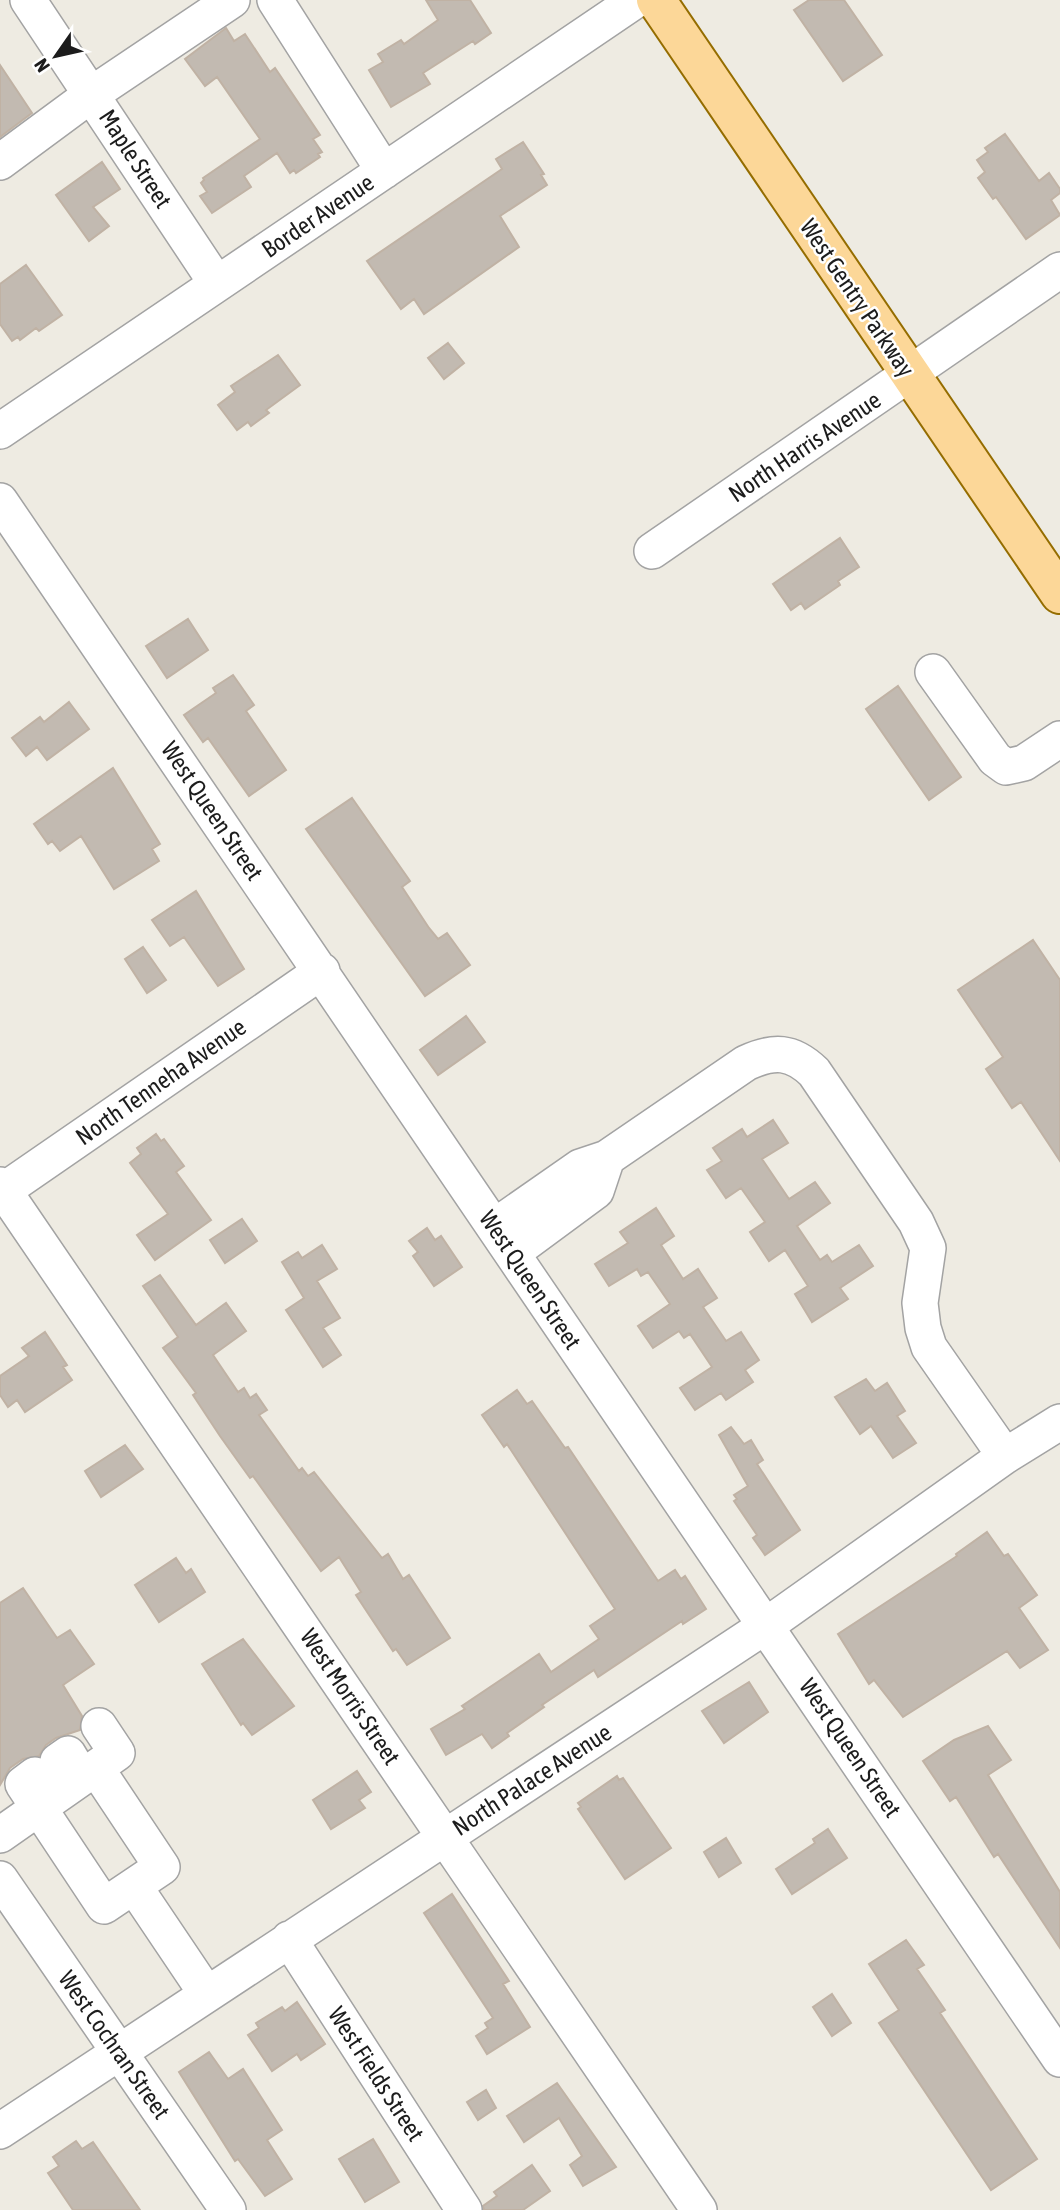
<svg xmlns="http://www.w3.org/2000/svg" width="1060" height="2210" viewBox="0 0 1060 2210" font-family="'Asap Condensed',sans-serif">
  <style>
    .building { fill: #c2bab1; stroke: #c0b2a4; stroke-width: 2 }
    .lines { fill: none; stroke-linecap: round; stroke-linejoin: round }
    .minor-casing { stroke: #a3a3a3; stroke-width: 38 }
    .major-casing { stroke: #956d00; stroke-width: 42 }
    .minor { stroke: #fff; stroke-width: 35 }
    .major { stroke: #fcd798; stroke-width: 38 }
    .labels { text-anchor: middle; stroke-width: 5; stroke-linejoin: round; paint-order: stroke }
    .street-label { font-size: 24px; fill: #1c1c1c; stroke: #fff }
  </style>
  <rect width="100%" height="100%" fill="#eeebe2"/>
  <path class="building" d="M 426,0 L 470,0 L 491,33 L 475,44 L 473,41 L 423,73 L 430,84 L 391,107 L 369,70 L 383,62 L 378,54 L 401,40 L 404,44 L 438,20 Z
    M 809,0 L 844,0 L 882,55 L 843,81 L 794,10 Z
    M 226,28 L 234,41 L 245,34 L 270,72 L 275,68 L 320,135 L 313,139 L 322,152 L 318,154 L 320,157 L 296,173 L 294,170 L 290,173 L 277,153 L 244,176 L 251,187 L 212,213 L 200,196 L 207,192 L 201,183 L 204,180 L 203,178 L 260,139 L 217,77 L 205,86 L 185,59 Z
    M 0,65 L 32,113 L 0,137 Z
    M 1005,134 L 1039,181 L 1049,173 L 1060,189 L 1060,193 L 1051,200 L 1060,215 L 1026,239 L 996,197 L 993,199 L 978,178 L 985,172 L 977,160 L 988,152 L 985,148 Z
    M 523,142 L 544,174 L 541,175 L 547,185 L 500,216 L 519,247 L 424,314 L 414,299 L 401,309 L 367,261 L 502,169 L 496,159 Z
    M 102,162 L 120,189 L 93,207 L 109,226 L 89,241 L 56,195 Z
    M 26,265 L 62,315 L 39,331 L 36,328 L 20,340 L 18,337 L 12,341 L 0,324 L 0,284 Z
    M 448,343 L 464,363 L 444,379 L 428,358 Z
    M 278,355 L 300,385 L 266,410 L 269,413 L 251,426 L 248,422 L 237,430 L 218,405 L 235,392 L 231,386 Z
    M 840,538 L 859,567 L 838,581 L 840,585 L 805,609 L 801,603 L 791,610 L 773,584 Z
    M 188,619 L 208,650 L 167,678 L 146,646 Z
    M 233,675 L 254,705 L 246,711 L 286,770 L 249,796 L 208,738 L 203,742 L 184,715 L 216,693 L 213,688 Z
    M 898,686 L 961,777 L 929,800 L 866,709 Z
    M 69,702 L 89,729 L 47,760 L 37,747 L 26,756 L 12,738 L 40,717 L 44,722 Z
    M 113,768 L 160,844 L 152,849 L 159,861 L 114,889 L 81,836 L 60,851 L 52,841 L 48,844 L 34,824 Z
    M 352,798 L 410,881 L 402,887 L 429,928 L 438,939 L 447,933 L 470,965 L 425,996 L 306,829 Z
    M 196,891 L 244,969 L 218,986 L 184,937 L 170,946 L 152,920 Z
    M 1033,940 L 1060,980 L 1060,1161 L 1021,1102 L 1012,1108 L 986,1069 L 1003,1057 L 958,990 Z
    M 143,947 L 166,980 L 147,993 L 125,959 Z
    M 466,1016 L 485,1042 L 438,1075 L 420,1050 Z
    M 773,1120 L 788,1143 L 762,1159 L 789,1199 L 815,1182 L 830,1203 L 797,1226 L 820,1260 L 827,1255 L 832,1262 L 859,1245 L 873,1266 L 840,1288 L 848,1299 L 812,1322 L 795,1294 L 808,1286 L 785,1250 L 769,1261 L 750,1232 L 765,1222 L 741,1188 L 726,1198 L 707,1170 L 722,1161 L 713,1148 L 742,1129 L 747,1137 Z
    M 156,1134 L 161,1141 L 164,1139 L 184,1166 L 176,1172 L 211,1220 L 155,1260 L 137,1235 L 168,1214 L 130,1163 L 141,1154 L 137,1148 Z
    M 656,1208 L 674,1236 L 661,1245 L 683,1279 L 698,1269 L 717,1298 L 703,1307 L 726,1341 L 741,1332 L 759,1360 L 745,1370 L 753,1382 L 726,1400 L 721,1393 L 695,1410 L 680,1388 L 712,1367 L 690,1334 L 684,1338 L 679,1331 L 653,1348 L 638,1326 L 670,1304 L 648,1272 L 641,1276 L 637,1269 L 609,1286 L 595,1264 L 628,1243 L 620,1232 Z
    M 242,1219 L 257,1241 L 225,1263 L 210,1240 Z
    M 427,1228 L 435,1240 L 441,1236 L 462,1267 L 434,1286 L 413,1256 L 418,1252 L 409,1241 Z
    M 322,1245 L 337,1269 L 317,1281 L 340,1318 L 323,1328 L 341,1355 L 323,1367 L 286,1310 L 304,1298 L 282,1262 L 298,1252 L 302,1258 Z
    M 160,1275 L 196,1325 L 226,1303 L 246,1331 L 213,1355 L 238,1392 L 244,1388 L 250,1398 L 256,1394 L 267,1410 L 259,1415 L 299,1471 L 302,1468 L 308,1476 L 314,1472 L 382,1558 L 388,1554 L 403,1579 L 409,1575 L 450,1638 L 407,1665 L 396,1649 L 393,1651 L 356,1595 L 361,1592 L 339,1557 L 321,1571 L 253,1476 L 250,1478 L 220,1436 L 193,1395 L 196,1393 L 163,1348 L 178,1337 L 143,1286 Z
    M 45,1332 L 67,1365 L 63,1367 L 72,1380 L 25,1412 L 17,1400 L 8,1407 L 0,1395 L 0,1376 L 29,1356 L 22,1348 Z
    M 866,1379 L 875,1391 L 887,1383 L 905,1411 L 897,1416 L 916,1443 L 893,1458 L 871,1426 L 860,1434 L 835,1397 Z
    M 517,1390 L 527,1404 L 532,1401 L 565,1448 L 568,1447 L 658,1581 L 675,1570 L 681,1579 L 685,1576 L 706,1609 L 683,1624 L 682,1621 L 598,1677 L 594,1670 L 542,1705 L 544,1707 L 507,1733 L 509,1736 L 492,1748 L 482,1734 L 446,1755 L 431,1729 L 465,1709 L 462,1706 L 539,1654 L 551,1672 L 599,1639 L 590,1626 L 615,1609 L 507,1444 L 504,1447 L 482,1415 Z
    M 731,1427 L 744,1444 L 751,1440 L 763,1460 L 757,1464 L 800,1530 L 765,1555 L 753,1538 L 757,1535 L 734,1501 L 737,1499 L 734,1495 L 748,1486 L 719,1435 Z
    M 125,1445 L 143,1469 L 101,1497 L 85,1471 Z
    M 987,1532 L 1004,1556 L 1008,1554 L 1037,1595 L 1019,1608 L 1048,1650 L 1020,1668 L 1007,1651 L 903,1717 L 874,1680 L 869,1684 L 838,1634 L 957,1556 L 956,1554 Z
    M 176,1558 L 186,1573 L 191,1569 L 205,1592 L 159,1622 L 135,1585 Z
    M 23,1588 L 57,1638 L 70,1630 L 94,1664 L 63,1685 L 82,1716 L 80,1730 L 56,1738 L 46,1745 L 39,1756 L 23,1759 L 10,1768 L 0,1785 L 0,1603 Z
    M 243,1639 L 294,1706 L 252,1735 L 243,1723 L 241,1725 L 202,1664 Z
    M 749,1682 L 768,1712 L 724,1743 L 702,1711 Z
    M 988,1726 L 1011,1760 L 988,1775 L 1060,1892 L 1060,1948 L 998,1854 L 994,1857 L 956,1797 L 950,1801 L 923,1761 L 954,1740 Z
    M 357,1771 L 371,1792 L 359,1800 L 365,1808 L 331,1829 L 313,1800 Z
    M 617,1776 L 619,1780 L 623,1778 L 671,1848 L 625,1879 L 578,1809 L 581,1807 L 578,1803 Z
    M 828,1829 L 847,1858 L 792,1894 L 776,1869 L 815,1843 L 813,1839 Z
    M 726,1838 L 741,1863 L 719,1877 L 704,1852 Z
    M 452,1894 L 509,1981 L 503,1984 L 530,2027 L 487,2054 L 476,2036 L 488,2028 L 485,2023 L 493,2018 L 424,1913 Z
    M 906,1940 L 924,1965 L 917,1969 L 945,2010 L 940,2013 L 1037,2159 L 991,2190 L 879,2023 L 899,2010 L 869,1964 Z
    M 832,1994 L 851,2023 L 832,2036 L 813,2007 Z
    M 297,2002 L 325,2044 L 301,2060 L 297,2054 L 272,2071 L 248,2035 L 259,2028 L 256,2023 L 282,2007 L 285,2011 Z
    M 209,2052 L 228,2079 L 243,2069 L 282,2130 L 267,2140 L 292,2179 L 265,2196 L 238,2159 L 235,2161 L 179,2072 Z
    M 557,2083 L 616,2167 L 583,2186 L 570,2165 L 582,2156 L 559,2118 L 524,2142 L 507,2116 Z
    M 486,2090 L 496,2108 L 478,2120 L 467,2102 Z
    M 373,2139 L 399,2182 L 365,2202 L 339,2159 Z
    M 76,2141 L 82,2149 L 93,2142 L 140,2210 L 73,2210 L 48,2173 L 59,2166 L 53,2157 Z
    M 532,2165 L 550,2191 L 523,2210 L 484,2210 L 483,2206 L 497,2196 L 494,2192 Z"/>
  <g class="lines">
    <defs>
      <path id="minor" d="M 28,0 L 217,284
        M 275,0 L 384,171
        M 0,162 L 92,94 L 232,0
        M 0,431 L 636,0
        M 0,501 L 1060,2059
        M 652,551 L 1060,270
        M 933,672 L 995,759 L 1006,767 L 1024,763 L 1060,739
        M 0,1185 L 699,2210
        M 0,1193 L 322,971
        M 494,1227 L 580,1167 L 607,1158 L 746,1063 C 774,1050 792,1051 814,1072 L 916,1222 L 928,1248 L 920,1303 L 923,1328 L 929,1347 L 1005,1456
        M 512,1253 L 596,1191 L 607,1158
        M 58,1761 L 68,1754 L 82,1777
        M 35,1775 L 23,1784 L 104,1906 L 162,1867 L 96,1768
        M 0,1835 L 117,1753 L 99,1726
        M 0,1879 L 228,2210
        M 134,1886 L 206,1993
        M 289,1939 L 464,2210
        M 0,2131 L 767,1625 L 1005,1456 L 1060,1422"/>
      <path id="major" d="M 656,0 L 1060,594"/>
    </defs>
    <use href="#minor" class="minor-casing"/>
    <use href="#major" class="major-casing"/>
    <use href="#minor" class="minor"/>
    <use href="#major" class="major"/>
  </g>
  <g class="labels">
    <g class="street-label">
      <text transform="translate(135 159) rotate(57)" y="8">Maple Street</text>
      <text transform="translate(318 216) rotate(-34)" y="8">Border Avenue</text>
      <text transform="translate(857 298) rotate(56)" y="8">West Gentry Parkway</text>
      <text transform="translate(805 447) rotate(-34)" y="8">North Harris Avenue</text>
      <text transform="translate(212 811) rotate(56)" y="8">West Queen Street</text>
      <text transform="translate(161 1082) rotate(-35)" y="8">North Tenneha Avenue</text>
      <text transform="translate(530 1280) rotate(56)" y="8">West Queen Street</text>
      <text transform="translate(350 1697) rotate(56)" y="8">West Morris Street</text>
      <text transform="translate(850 1748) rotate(56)" y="8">West Queen Street</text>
      <text transform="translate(532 1780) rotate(-33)" y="8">North Palace Avenue</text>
      <text transform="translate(114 2045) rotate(55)" y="8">West Cochran Street</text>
      <text transform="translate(376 2074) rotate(57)" y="8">West Fields Street</text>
    </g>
  </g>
  <g transform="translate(56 56) rotate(236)" stroke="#ffffff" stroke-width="5" paint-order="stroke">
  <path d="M0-5L12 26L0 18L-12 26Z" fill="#1c1c1c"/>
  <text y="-10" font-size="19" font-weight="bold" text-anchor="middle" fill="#1c1c1c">N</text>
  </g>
</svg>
